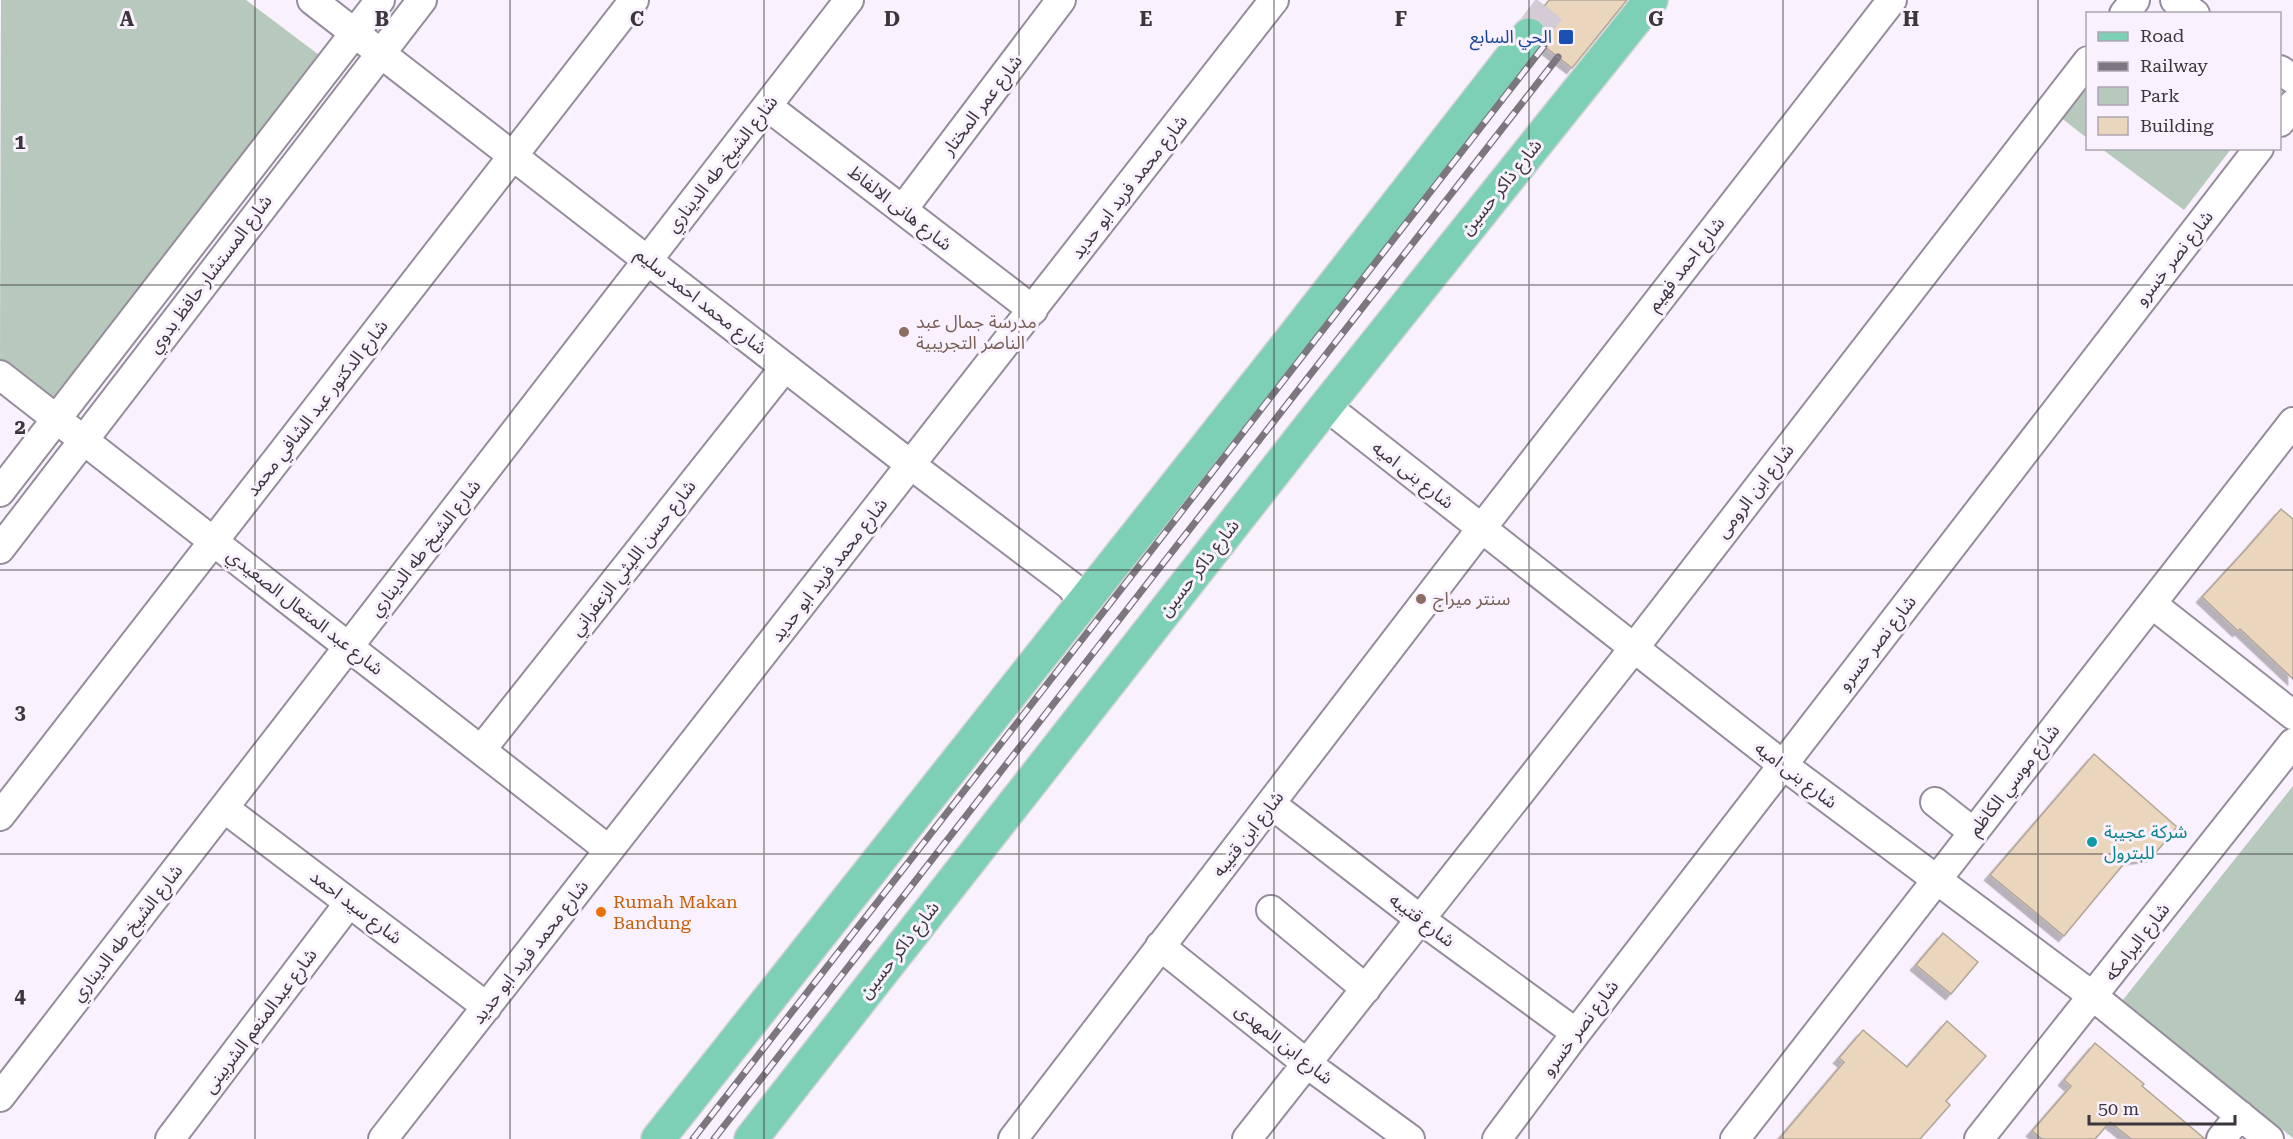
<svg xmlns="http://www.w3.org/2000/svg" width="2293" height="1139" viewBox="0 0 2293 1139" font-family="'Roboto Serif','Noto Sans Arabic',serif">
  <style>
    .green { fill: #b6c9bc }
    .building { fill: #e9d6bc; stroke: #b1a698; stroke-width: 1.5; filter: url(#shadow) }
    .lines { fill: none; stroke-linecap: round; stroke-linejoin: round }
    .major-tunnel { stroke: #d3ccd7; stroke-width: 33; stroke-dasharray: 33 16; stroke-linecap: butt }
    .minor-casing { stroke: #968d9c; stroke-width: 32 }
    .major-casing { stroke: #d4d3d4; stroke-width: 36 }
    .minor { stroke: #fff; stroke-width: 28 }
    .major { stroke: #7dcfb6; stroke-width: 33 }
    .rail-casing { stroke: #7c777f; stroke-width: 7 }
    .rail { stroke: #f9f1fe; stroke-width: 4.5; stroke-dasharray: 14; stroke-linecap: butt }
    .grid { fill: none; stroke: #3a363c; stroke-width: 1.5; stroke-opacity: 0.55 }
    .transit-dot { fill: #1a4fb4; stroke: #f9f1fe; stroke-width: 2 }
    .education-dot { fill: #8d6e63; stroke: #f9f1fe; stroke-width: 2 }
    .culture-dot { fill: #0f9aa8; stroke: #f9f1fe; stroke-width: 2 }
    .food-dot { fill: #e8710a; stroke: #f9f1fe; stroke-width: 2 }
    .labels { text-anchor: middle; stroke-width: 6; stroke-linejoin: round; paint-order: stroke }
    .transit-label { font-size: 18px; fill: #164399; stroke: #f9f1fe; text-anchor: end }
    .street-label { font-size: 18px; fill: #3a363c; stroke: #f9f1fe }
    .education-label { font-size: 18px; fill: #785e54; stroke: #f9f1fe; text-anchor: start }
    .culture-label { font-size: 18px; fill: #0d838f; stroke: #f9f1fe; text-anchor: start }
    .food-label { font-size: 18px; fill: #c56008; stroke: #f9f1fe; text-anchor: start }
    .grid-label { font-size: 20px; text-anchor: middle; font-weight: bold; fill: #3a363c; stroke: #f9f1fe; stroke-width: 6; stroke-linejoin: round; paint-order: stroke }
  </style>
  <defs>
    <filter id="shadow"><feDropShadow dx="-5.5" dy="5.5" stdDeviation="0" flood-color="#0004"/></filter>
  </defs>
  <rect width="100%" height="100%" fill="#f9f1fe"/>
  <path class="green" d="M 1,0 L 246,0 L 323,58 L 55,405 L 0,363 Z
    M 2087,80 L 2087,138 L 2060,117 Z
    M 2102,149 L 2231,149 L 2184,210 Z
    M 2293,786 L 2293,1138 L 2122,1001 Z"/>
  <path class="building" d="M 1549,0 L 1627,0 L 1572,68 L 1544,46 L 1548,37 L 1547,29 L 1541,21 L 1535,18 Z
    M 2281,509 L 2293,519 L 2293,679 L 2240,629 L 2238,631 L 2202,597 L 2247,548 Z
    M 2094,754 L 2177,827 L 2153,856 L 2127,860 L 2064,936 L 1990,875 Z
    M 1943,933 L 1978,962 L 1951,994 L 1916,965 Z
    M 1947,1021 L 1986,1056 L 1946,1101 L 1950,1105 L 1920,1139 L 1779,1139 L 1844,1062 L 1839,1058 L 1863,1030 L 1907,1067 Z
    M 2095,1043 L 2144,1084 L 2142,1086 L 2205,1139 L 2131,1139 L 2110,1122 L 2095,1139 L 2042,1139 L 2032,1131 L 2071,1086 L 2064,1080 Z"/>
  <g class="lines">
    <path class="major-tunnel" d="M 1529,35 L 1556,0"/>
    <defs>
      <path id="minor" d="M 312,0 L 911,465 L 1071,586 L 1078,596 L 1079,608
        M 2175,0 L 2195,14
        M 2124,14 L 2135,0
        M 2280,70 L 2293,79
        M 767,106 L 1033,310
        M 2280,122 L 2293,104
        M 903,209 L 1061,0
        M 0,375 L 609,850
        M 1326,406 L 1783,765 L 2094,997 L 2269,1139
        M 0,492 L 380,0
        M 0,549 L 422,0
        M 2152,604 L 2293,715
        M 481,750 L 785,367
        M 1935,802 L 1973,832
        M 1271,804 L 1420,919 L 1576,1033
        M 224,808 L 487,1007
        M 0,816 L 634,0
        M 1271,910 L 1366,989
        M 1160,946 L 1306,1063 L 1410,1139
        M 0,1097 L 849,0
        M 170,1139 L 349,903
        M 383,1139 L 1274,0
        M 1013,1139 L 1481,529 L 1892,0
        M 1247,1139 L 1634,648 L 2088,61
        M 1497,1139 L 1576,1033 L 2259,148
        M 1735,1139 L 2293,422
        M 1979,1139 L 2293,743
        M 2221,1139 L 2240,1115"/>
      <path id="major" d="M 658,1139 L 1295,335 L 1529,35
        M 751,1139 L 1326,406 L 1651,0"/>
    </defs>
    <use href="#minor" class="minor-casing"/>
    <use href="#major" class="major-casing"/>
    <use href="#minor" class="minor"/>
    <use href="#major" class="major"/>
    <defs>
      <path id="rail" d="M 693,1139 L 1544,46
        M 714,1139 L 1558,57"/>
    </defs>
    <use href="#rail" class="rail-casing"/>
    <use href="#rail" class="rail"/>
  </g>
  <path class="grid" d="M 255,0 L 255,1139M 510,0 L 510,1139M 764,0 L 764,1139M 1019,0 L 1019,1139M 1274,0 L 1274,1139M 1529,0 L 1529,1139M 1783,0 L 1783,1139M 2038,0 L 2038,1139M 0,285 L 2293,285M 0,570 L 2293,570M 0,854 L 2293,854"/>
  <rect class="transit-dot" x="1558" y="29" width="16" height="16" rx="3"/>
  <g class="education-dot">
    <circle cx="904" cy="332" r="6"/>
    <circle cx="1421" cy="599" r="6"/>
  </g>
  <circle class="culture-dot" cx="2092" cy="842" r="6"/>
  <circle class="food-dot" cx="601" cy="912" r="6"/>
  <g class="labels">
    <g class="transit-label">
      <text x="1552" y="43">الحي السابع</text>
    </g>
    <g class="street-label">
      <text transform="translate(982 105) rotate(-53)" y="6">شارع عمر المختار</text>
      <text transform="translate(722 164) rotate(-52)" y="6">شارع الشيخ طه الديناري</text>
      <text transform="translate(1129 187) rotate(-52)" y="6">شارع محمد فريد ابو حديد</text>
      <text transform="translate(1501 187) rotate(-51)" y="6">شارع ذاكر حسين</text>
      <text transform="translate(900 208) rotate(38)" y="6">شارع هانى الالفاظ</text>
      <text transform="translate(2174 258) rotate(-52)" y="6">شارع نصر خسرو</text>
      <text transform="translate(1686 264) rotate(-52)" y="6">شارع احمد فهيم</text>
      <text transform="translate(210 274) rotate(-53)" y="6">شارع المستشار حافظ بدوي</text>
      <text transform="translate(701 301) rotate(38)" y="6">شارع محمد احمد سليم</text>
      <text transform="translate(317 408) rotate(-52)" y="6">شارع الدكتور عبد الشافي محمد</text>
      <text transform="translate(1413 475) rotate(38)" y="6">شارع بنى اميه</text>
      <text transform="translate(1755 491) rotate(-52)" y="6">شارع ابن الرومى</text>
      <text transform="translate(425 548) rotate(-52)" y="6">شارع الشيخ طه الديناري</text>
      <text transform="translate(633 558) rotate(-52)" y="6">شارع حسن الليثي الزعفراني</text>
      <text transform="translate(1199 568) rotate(-52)" y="6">شارع ذاكر حسين</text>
      <text transform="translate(829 570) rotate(-52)" y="6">شارع محمد فريد ابو حديد</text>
      <text transform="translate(305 612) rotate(38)" y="6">شارع عبد المتعال الصعيدي</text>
      <text transform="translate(1877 643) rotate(-52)" y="6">شارع نصر خسرو</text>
      <text transform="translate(1796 775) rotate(37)" y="6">شارع بنى اميه</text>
      <text transform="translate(2014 780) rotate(-52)" y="6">شارع موسي الكاظم</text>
      <text transform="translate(1248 834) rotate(-52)" y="6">شارع ابن قتيبه</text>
      <text transform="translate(356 907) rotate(37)" y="6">شارع سيد احمد</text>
      <text transform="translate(1422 920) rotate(37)" y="6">شارع قتيبه</text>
      <text transform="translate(127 933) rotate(-52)" y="6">شارع الشيخ طه الديناري</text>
      <text transform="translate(2137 942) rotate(-52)" y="6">شارع البرامكه</text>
      <text transform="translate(899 950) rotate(-52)" y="6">شارع ذاكر حسين</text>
      <text transform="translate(530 952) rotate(-52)" y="6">شارع محمد فريد ابو حديد</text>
      <text transform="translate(260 1021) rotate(-53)" y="6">شارع عبدالمنعم الشربينى</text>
      <text transform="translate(1580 1028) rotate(-53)" y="6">شارع نصر خسرو</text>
      <text transform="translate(1284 1044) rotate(38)" y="6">شارع ابن المهدى</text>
    </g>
    <g class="education-label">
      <text x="916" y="328">مدرسة جمال عبد<tspan x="916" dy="21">الناصر التجريبية</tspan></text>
      <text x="1433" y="605">سنتر ميراج</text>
    </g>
    <g class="culture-label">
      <text x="2104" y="838">شركة عجيبة<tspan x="2104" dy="21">للبترول</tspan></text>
    </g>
    <g class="food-label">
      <text x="613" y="908">Rumah Makan<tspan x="613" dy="21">Bandung</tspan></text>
    </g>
  </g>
  <g class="grid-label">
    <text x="127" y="26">A</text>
    <text x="382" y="26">B</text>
    <text x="637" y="26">C</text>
    <text x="892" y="26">D</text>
    <text x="1146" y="26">E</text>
    <text x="1401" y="26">F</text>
    <text x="1656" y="26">G</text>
    <text x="1911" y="26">H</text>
    <text x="20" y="149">1</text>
    <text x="20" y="434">2</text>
    <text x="20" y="719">3</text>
    <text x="20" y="1003">4</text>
  </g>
  <rect x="2086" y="12" width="195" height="138" fill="#f9f1fe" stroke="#ada6b0" stroke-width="1.5"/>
  <rect x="2098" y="32" width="30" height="9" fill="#7dcfb6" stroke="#ada6b0" stroke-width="1.5"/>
  <text x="2140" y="42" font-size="18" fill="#3a363c">Road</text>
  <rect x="2098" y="62" width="30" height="9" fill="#7c777f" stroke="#ada6b0" stroke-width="1.5"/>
  <text x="2140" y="72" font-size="18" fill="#3a363c">Railway</text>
  <rect x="2098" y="87" width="30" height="18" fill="#b6c9bc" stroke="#ada6b0" stroke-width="1.5"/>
  <text x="2140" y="102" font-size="18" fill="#3a363c">Park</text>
  <rect x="2098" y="117" width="30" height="18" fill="#e9d6bc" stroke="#ada6b0" stroke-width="1.5"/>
  <text x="2140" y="132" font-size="18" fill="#3a363c">Building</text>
  <path d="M2089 1115v9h146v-9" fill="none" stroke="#3a363c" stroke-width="3"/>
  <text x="2098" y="1115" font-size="18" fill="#3a363c" stroke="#f9f1fe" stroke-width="4.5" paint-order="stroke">50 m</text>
</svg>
